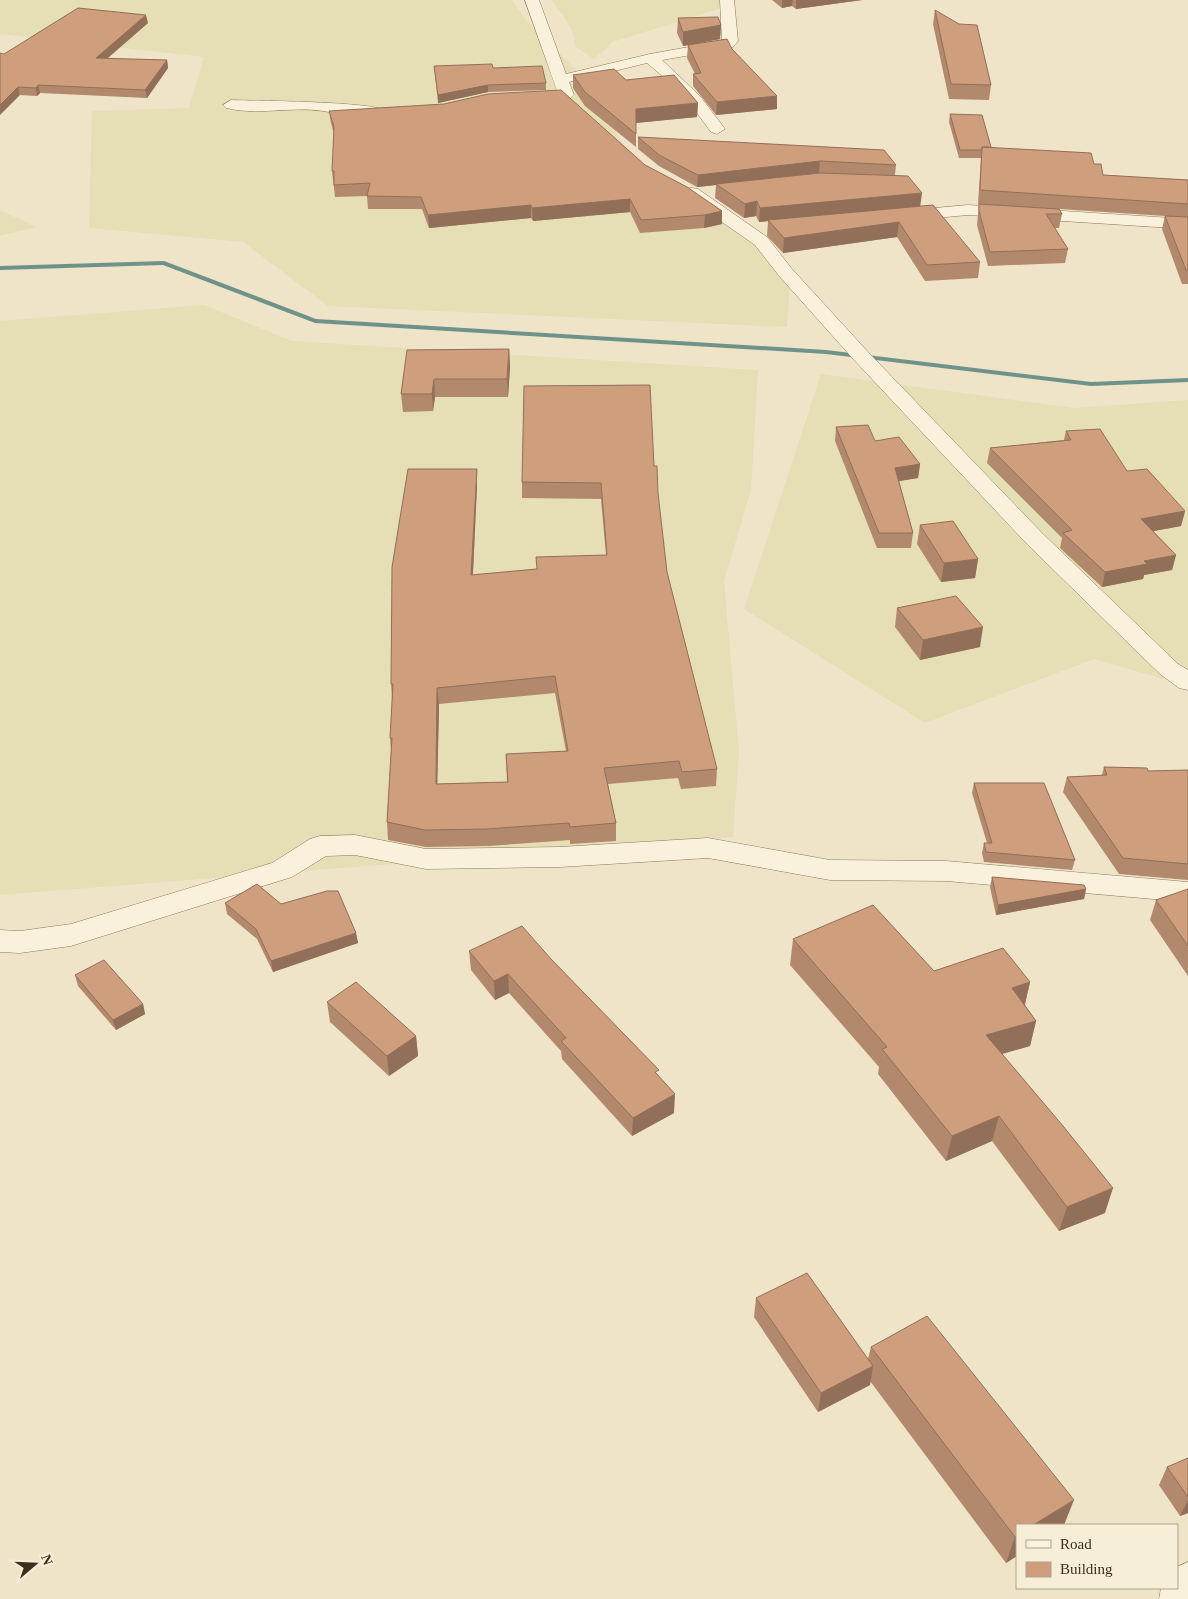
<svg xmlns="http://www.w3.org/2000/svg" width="1188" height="1599" viewBox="0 0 1188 1599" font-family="'Times New Roman',serif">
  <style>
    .farmland { fill: #e6deb5 }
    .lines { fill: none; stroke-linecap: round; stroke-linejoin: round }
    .stream { fill: #6f938a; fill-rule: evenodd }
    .minor-casing { stroke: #8d765c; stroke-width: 1 }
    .minor { fill: #faf1dc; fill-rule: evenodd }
    .wall { fill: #b2896c; fill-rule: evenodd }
    .shaded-wall { fill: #916f58 }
    .building { fill: #cf9f7d; stroke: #916f58; fill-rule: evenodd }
  </style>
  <rect width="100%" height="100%" fill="#f0e4c8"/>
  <path class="farmland" d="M 0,0 L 512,0 L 527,21 L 580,74 L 631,157 L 791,268 L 787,327 L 328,306 L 243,242 L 89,228 L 92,111 L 189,108 L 204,57 L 0,34 Z
    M 551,0 L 725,0 L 721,8 L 613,42 L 594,59 L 576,47 L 573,33 L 565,18 Z
    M 0,210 L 36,227 L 0,236 Z
    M 204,305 L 292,341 L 758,370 L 751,490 L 724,581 L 739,752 L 733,837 L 0,895 L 0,321 Z
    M 821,374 L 1074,408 L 1188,400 L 1188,686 L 1094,659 L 925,723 L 744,609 Z"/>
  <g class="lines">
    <path class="stream" d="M 164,261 L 316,319 L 826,350 L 1091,382 L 1188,378 L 1188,382 L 1091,386 L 826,354 L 315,323 L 163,265 L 0,270 L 0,266 Z"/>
    <defs>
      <path id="minor" d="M 525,0 L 539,0 L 566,74 L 650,54 L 722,41 L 720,0 L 734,0 L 738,41 L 732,48 L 662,60 L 700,96 L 725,129 L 717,134 L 711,132 L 682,93 L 647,63 L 569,82 L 574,95 L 571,98 L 524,101 L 521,98 L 524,95 L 557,91 Z
        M 231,100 C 252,101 379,101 387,112 C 380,122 335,113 323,111 C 291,106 257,116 226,108 L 223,105 Z
        M 692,188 L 698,189 L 767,237 L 792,269 L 869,353 L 1043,534 L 1178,664 L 1188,670 L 1188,690 L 1179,688 L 1160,674 L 1027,544 L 855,361 L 780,277 L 755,245 L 686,197 L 684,193 L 686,189 Z
        M 968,205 L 1188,219 L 1188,229 L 968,215 L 902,221 L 896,220 L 893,216 L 896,212 L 902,211 Z
        M 355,835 L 426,849 L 560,847 L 708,838 L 830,860 L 946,861 L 1188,882 L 1188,902 L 946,881 L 830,880 L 708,858 L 560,867 L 426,869 L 355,855 L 326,856 L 292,877 L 71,946 L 20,953 L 0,952 L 0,930 L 20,931 L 71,924 L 272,863 L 310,839 L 320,836 Z
        M 1188,1562 L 1188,1599 L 1159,1599 L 1161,1588 L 1177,1588 L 1177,1567 Z"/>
    </defs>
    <use href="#minor" class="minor-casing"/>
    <use href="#minor" class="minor"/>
  </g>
  <path class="wall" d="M 772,0 L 862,0 L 796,9 L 792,6 L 782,8 Z
    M 935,10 L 991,85 L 989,100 L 949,99 L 933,24 Z
    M 678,18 L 721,25 L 720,39 L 683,46 L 677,33 Z
    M 148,23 L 107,59 L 167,60 L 168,68 L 147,98 L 40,93 L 37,96 L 20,95 L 4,54 Z
    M 688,45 L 732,49 L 777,96 L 777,109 L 716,115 L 693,86 L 693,74 L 695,74 L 687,58 Z
    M 434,66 L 493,68 L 546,83 L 546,90 L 488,92 L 438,103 Z
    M 573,75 L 626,80 L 698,103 L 697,117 L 636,123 L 636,147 L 585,106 L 573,88 Z
    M 329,111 L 645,165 L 722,211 L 722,224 L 704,228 L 640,233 L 630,212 L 533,221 L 531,218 L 429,228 L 422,209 L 368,209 L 367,196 L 335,197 L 332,171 L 334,134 L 331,123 Z
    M 950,114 L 991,147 L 1094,164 L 1103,175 L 1188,180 L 1188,284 L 1182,284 L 1162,229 L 1165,216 L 1059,209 L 1062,214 L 1059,228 L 1055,228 L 1068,249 L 1065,263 L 988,266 L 977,225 L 979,204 L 978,204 L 981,158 L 959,158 L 949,122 Z
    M 638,137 L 896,165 L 895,175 L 920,206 L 980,262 L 978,278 L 925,281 L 897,237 L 783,253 L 767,236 L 768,221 L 759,222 L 756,216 L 744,218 L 715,198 L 716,185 L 697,187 L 659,166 L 638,149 Z
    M 509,349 L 510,367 L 508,397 L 435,397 L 433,411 L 403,412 L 401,394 L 407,350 Z
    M 836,427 L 875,441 L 920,464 L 918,478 L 899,481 L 913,533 L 911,548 L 877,548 L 835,441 Z
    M 1066,431 L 1127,471 L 1185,511 L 1181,526 L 1153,531 L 1176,555 L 1172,570 L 1144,575 L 1143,579 L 1102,587 L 1060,548 L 1062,538 L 987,463 L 990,448 L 1064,440 Z
    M 654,466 L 667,572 L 717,769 L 716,786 L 681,789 L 678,778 L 608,784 L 616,823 L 616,841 L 570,844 L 570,840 L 488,846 L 426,847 L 388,840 L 387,822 L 391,750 L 390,738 L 392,699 L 391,684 L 477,469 L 477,485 L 473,575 L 537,569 L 606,555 L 601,499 L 522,498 L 522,482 ZM 555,693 L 566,751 L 506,754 L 507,782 L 437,784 L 439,704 Z
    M 920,525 L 978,559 L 975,578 L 941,582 L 917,544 Z
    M 897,608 L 980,647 L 920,660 L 895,627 Z
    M 1104,767 L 1148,771 L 1188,770 L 1188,880 L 1119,874 L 1063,792 L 1067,777 L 1102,775 Z
    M 974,783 L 1075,860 L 1072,870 L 984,862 L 982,853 L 984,843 L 987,843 L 972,793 Z
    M 992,877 L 1086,889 L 1084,899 L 996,915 L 990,887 Z
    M 1188,889 L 1188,976 L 1150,920 L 1156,900 Z
    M 225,903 L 281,904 L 356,933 L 358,943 L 273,972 L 257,939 L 227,914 Z
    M 793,939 L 934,971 L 1030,982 L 1025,1005 L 1036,1021 L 1030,1046 L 1002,1054 L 1105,1213 L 1059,1231 L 992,1141 L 946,1161 L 878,1074 L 879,1067 L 790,965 Z
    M 469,951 L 551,959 L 659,1076 L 674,1113 L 632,1136 L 562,1059 L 561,1051 L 509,993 L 495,1000 L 471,970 Z
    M 75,975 L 143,1004 L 145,1014 L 116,1030 L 78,986 Z
    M 327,1002 L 416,1036 L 418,1056 L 389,1076 L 330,1022 Z
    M 756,1298 L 868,1359 L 871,1347 L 1017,1525 L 1017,1556 L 1006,1563 L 870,1381 L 870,1385 L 818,1412 L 754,1317 Z
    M 1188,1458 L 1188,1513 L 1180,1516 L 1159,1485 L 1167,1467 Z"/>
  <path class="shaded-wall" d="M 782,0 L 793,0 L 792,6 L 782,8 Z
    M 796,0 L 862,0 L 796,9 Z
    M 146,15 L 148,23 L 98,66 L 96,58 Z
    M 721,25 L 720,39 L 683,46 L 683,32 Z
    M 167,60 L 168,68 L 147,98 L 145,90 Z
    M 38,85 L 40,93 L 37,96 L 36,88 Z
    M 488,85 L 488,92 L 438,103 L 438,95 Z
    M 18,87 L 20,95 L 0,115 L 0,105 Z
    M 777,96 L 777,109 L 716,115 L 717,102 Z
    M 698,103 L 697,117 L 635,123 L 636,109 Z
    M 820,161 L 819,173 L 716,184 L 716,185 L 697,187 L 698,175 Z
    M 922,193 L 920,208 L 768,220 L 768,221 L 759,222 L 760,208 Z
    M 630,199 L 630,212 L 533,221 L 532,208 Z
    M 757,201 L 756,216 L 744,218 L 745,204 Z
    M 531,205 L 531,218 L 429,228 L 428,215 Z
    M 722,211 L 722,224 L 704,228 L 705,215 Z
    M 899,222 L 897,237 L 783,253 L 784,238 Z
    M 509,349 L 510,367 L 508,397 L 507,379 Z
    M 434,379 L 435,397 L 433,411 L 432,394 Z
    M 920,464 L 918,478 L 893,482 L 895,468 Z
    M 477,469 L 477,485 L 472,591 L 471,575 Z
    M 1185,511 L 1181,526 L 1138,534 L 1141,519 Z
    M 1176,555 L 1172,570 L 1144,575 L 1143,579 L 1102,587 L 1105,572 L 1144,561 Z
    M 978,559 L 975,578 L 941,582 L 944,563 Z
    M 983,627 L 980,647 L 920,660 L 923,640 Z
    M 437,688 L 439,704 L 437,801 L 436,784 Z
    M 1086,889 L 1084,899 L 996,915 L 998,905 Z
    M 356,933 L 358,943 L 273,972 L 271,961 Z
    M 508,974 L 509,993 L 495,1000 L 494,981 Z
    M 1030,982 L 1024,1007 L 1012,988 Z
    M 143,1004 L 145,1014 L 116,1030 L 113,1020 Z
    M 1036,1021 L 1030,1046 L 980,1060 L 986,1035 Z
    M 416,1036 L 418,1056 L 389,1076 L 387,1056 Z
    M 675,1094 L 674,1113 L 632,1136 L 633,1118 Z
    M 999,1116 L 992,1141 L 946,1161 L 952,1136 Z
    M 1113,1188 L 1105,1213 L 1059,1231 L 1067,1207 Z
    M 873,1366 L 870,1385 L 818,1412 L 821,1393 Z
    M 1074,1500 L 1064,1525 L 1033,1525 Z
    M 1188,1500 L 1188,1513 L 1180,1516 Z
    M 1017,1536 L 1017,1556 L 1006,1563 L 1015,1537 Z"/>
  <path class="building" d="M 78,8 L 146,15 L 96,58 L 167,60 L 145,90 L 38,85 L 36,88 L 18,87 L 0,105 L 0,53 L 4,54 Z
    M 935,10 L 959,24 L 977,25 L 991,85 L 951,84 Z
    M 718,17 L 721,25 L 683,32 L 678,18 Z
    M 727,39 L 732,49 L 777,96 L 717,102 L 693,74 L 701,73 L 688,45 Z
    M 492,64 L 493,68 L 542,66 L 546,83 L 488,85 L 438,95 L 434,66 Z
    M 614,69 L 626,80 L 674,75 L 698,103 L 636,109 L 636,134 L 585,92 L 573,75 Z
    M 561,90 L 645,165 L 687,187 L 722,211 L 705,215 L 641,220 L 630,199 L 532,208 L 531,205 L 428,215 L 421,197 L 367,196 L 370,183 L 334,185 L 334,171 L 332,171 L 334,127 L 329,111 L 444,104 L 488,94 Z
    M 950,114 L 982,115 L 991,147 L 982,147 L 982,150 L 960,150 Z
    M 638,137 L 884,150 L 896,165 L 820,161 L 698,175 L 659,155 Z
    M 982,147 L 1091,153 L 1094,164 L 1101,164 L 1103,175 L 1188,180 L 1188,204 L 980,190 Z
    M 820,173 L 908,176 L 922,193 L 760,208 L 757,201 L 745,204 L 716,184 Z
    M 979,204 L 1059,209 L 1062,214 L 1046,214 L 1068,249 L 990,252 L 979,211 Z
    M 933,205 L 980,262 L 927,265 L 899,222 L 784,238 L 768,220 Z
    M 1165,216 L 1188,217 L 1188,270 L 1186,270 Z
    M 509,349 L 507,379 L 434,379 L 432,394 L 401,394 L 407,350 Z
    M 650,385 L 654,466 L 657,466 L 658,493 L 667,572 L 717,769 L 682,772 L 679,761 L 604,768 L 616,823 L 570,827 L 569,823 L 487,829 L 425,830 L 387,822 L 392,738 L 390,738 L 393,684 L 391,684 L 392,567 L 408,469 L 477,469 L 471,575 L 537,569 L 536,557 L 607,555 L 601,483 L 522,482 L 524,386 ZM 555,676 L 568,751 L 506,754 L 508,782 L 436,784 L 437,688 Z
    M 868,425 L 875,441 L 899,437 L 920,464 L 895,468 L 913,533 L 879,533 L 836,427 Z
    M 1100,429 L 1127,471 L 1147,469 L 1185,511 L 1141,519 L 1176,555 L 1144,561 L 1147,564 L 1105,572 L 1063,533 L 1072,530 L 990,448 L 1071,440 L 1066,431 Z
    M 953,521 L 978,559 L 944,563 L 920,525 Z
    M 956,596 L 983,627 L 923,640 L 897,608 Z
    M 1104,767 L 1147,768 L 1148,771 L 1188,770 L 1188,864 L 1123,858 L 1067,777 L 1107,775 Z
    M 974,783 L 1044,783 L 1075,860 L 986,852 L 984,843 L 992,843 Z
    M 992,877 L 1084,885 L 1086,889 L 998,905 Z
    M 257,884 L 281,904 L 327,891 L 338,891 L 356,933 L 271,961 L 256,929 L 225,903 Z
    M 1188,889 L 1188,946 L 1156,900 Z
    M 873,905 L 934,971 L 1003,948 L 1030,982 L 1012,988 L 1036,1021 L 986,1035 L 1063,1126 L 1113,1188 L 1067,1207 L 999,1116 L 952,1136 L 882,1049 L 887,1047 L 793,939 Z
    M 522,926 L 551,959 L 659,1070 L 655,1072 L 675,1094 L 633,1118 L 561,1041 L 566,1038 L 508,974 L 494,981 L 469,951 Z
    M 104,960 L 143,1004 L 113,1020 L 75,975 Z
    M 356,982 L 416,1036 L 387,1056 L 327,1002 Z
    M 807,1273 L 873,1366 L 821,1393 L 756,1298 Z
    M 927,1316 L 1074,1500 L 1033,1525 L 1017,1525 L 1017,1536 L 1015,1537 L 871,1347 Z
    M 1188,1458 L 1188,1497 L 1167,1467 Z"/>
  <rect x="1016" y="1524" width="162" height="65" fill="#f7eed8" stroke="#ada18e"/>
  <rect x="1026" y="1540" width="25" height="8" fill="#faf1dc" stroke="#ada18e"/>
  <text x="1060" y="1549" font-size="15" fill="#3d2e20">Road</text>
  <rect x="1026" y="1562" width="25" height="15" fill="#cf9f7d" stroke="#ada18e"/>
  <text x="1060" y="1574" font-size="15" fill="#3d2e20">Building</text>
  <g transform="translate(35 1564) rotate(71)" stroke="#f7eed8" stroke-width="4" paint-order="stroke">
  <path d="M0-4L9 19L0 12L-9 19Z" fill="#3d2e20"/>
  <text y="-8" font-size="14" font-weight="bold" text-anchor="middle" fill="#3d2e20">N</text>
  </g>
</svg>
